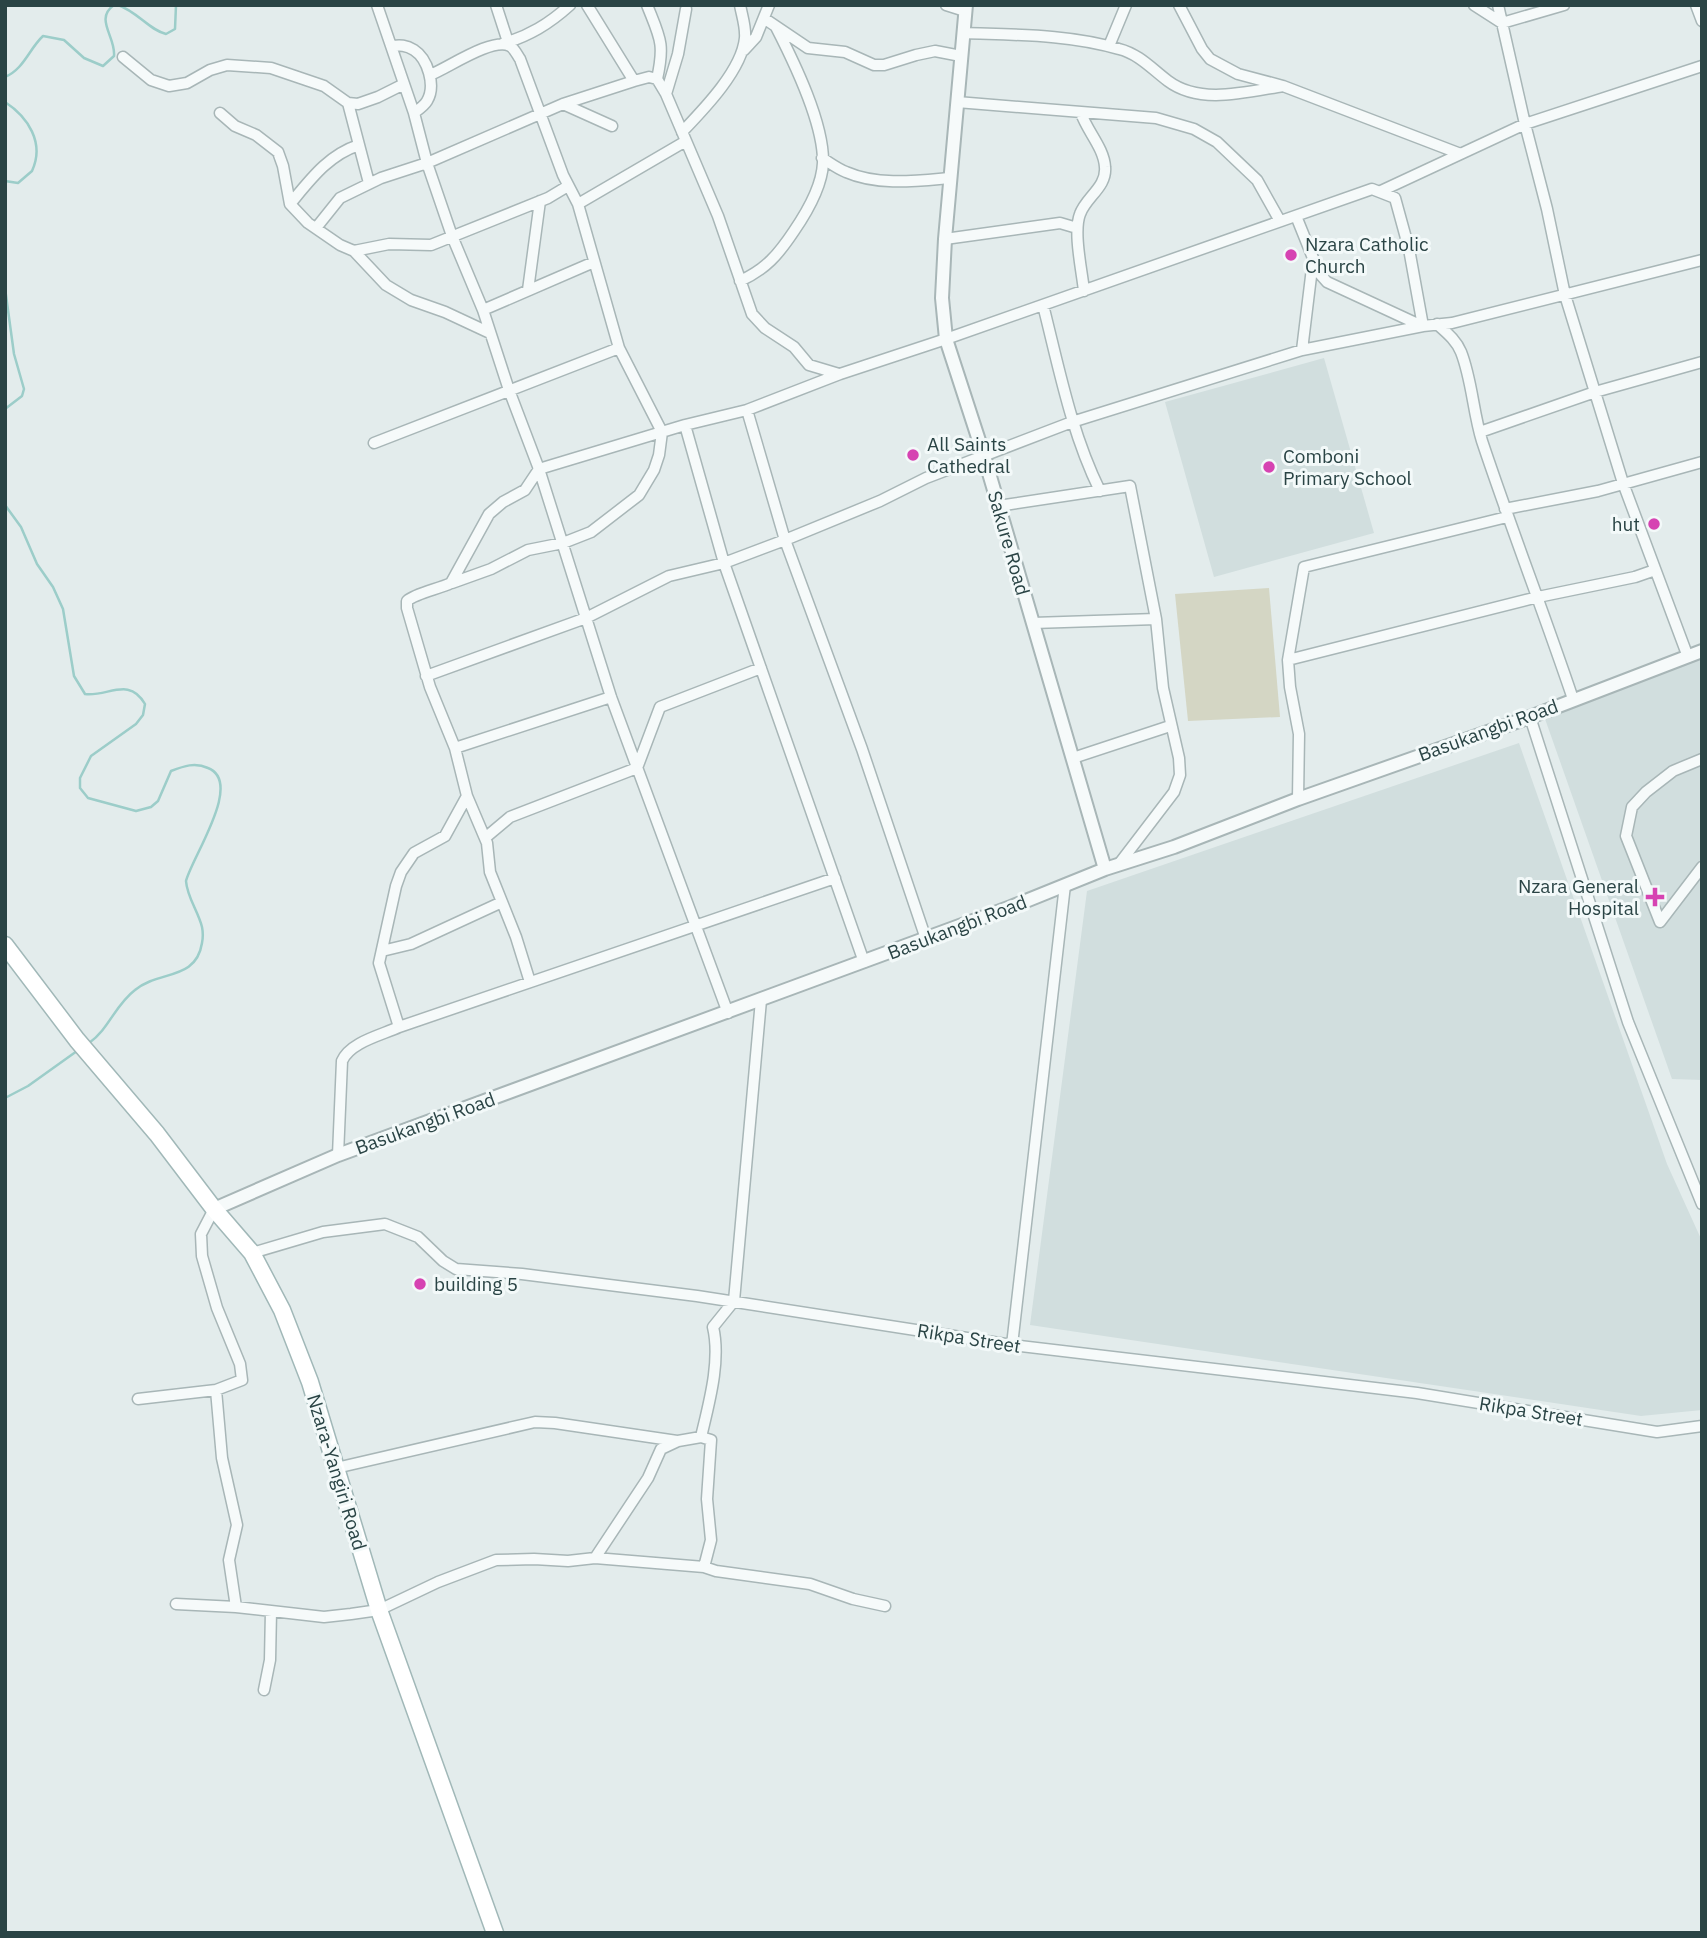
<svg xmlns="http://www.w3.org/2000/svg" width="1707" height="1938" viewBox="0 0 1707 1938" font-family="'IBM Plex Sans',sans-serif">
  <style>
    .built { fill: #d1dede }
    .green { fill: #d4d6c4 }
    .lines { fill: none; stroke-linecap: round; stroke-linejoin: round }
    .stream { stroke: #9ccdc9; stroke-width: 2.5 }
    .minor-casing { stroke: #a8b6b7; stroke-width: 13 }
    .tertiary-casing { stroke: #a8b6b7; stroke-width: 16 }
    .primary-casing { stroke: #a1b8b8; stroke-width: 19 }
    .minor { stroke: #f6fafa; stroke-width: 10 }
    .tertiary { stroke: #f6fafa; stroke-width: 12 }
    .primary { stroke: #fff; stroke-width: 16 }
    .poi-dot { fill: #d643b2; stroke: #f3f9f9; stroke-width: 2.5 }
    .labels { text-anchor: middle; stroke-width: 6; stroke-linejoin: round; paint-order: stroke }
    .poi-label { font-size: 19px; fill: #2a4445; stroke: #f3f9f9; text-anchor: start }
    .street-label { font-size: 19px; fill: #2a4445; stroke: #f3f9f9 }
  </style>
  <rect width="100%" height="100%" fill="#e3ecec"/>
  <path class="built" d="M 1324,358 L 1374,533 L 1214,577 L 1165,402 Z
    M 1702,657 L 1702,1080 L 1672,1079 L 1544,716 Z
    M 1519,743 L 1667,1164 L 1702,1241 L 1702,1410 L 1641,1416 L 1030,1325 L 1087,891 Z"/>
  <path class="green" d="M 1269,588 L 1280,717 L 1188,721 L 1175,594 Z"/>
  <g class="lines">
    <path class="stream" d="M 118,5 C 138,12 149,30 166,34 L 175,29 L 176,5
      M 5,77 C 24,69 29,49 43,36 L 64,40 L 84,58 L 103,66 L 114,56 C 116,37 94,19 114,5
      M 5,102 C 28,117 45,143 32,171 L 18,183 L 5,181
      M 5,288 L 14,354 L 24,389 L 22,396 L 5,409
      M 5,505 L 21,527 L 37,564 L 53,587 L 63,609 L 74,676 L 85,694 C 108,697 129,676 145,704 L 143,715 L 136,724 L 91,756 L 80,778 L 80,788 L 88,798 L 136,811 L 151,807 L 158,801 L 171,771 C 184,766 195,762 208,768 C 244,782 192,857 186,881 C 187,897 198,911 202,927 C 203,932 203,938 202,943 C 196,981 159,970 135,990 C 115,1005 109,1029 89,1043
      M 5,1098 L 28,1086 L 77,1051"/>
    <defs>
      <path id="minor" d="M 377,5 L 414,113 L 427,163 L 452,236 L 483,310 L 509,390 L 539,469 L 611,697 L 728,1013
        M 496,5 L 508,42
        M 587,5 L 634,81
        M 647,5 C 660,38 665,43 657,79
        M 946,5 L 965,11
        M 1179,5 L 1202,49 L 1210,59 L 1238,74 L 1283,86 L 1458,153
        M 1474,5 L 1502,23 L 1564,5
        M 1498,5 L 1525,124 L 1547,209 L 1565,295 L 1623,483 L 1688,657
        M 1696,5 L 1702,21
        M 765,19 L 808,48 L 845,52 L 874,65 L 884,65 L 916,55 L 935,51 L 961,56
        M 963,33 C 1015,35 1069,34 1119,49 C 1139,54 1152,69 1168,81 C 1200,105 1246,92 1283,86
        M 502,44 C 529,36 549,24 570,5
        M 392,46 C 400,45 406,45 414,50 C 428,59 436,86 427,101 C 424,106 418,110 414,113
        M 1109,46 L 1126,5
        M 744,50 L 756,37 L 769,5
        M 123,57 L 151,80 L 169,86 L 187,83 L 210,70 L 227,65 L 271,68 L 324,86 L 348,103 L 358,104 L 378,97 L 404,84
        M 430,75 C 448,68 492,37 510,46 C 515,49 517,55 520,59 L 563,175 L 578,204 L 619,348 L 662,432 L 659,455 L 654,470 L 639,495 L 591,532 L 563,543 L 528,550 L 491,569 L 452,583
        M 666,94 L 678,54 L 686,9
        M 957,102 L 1156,118 L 1194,129 L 1217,142 L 1257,180 L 1280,221
        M 348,103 L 369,183
        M 563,104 L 612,126
        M 220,113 L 235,126 L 256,135 L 278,152 L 283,166 L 290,204 L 308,223 L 340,245 L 354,251 L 386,285 L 411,300 L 445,312 L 490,333
        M 1081,113 C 1087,131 1104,148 1105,167 C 1107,187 1086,197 1080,214 C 1073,232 1082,271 1084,291
        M 682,132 C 704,109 742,70 745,38 C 746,27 742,16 740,5
        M 822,158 C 830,163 838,169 846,172 C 878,186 916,181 950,178
        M 1381,191 L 1525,124 L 1702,66
        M 290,204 C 310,180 328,155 359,145
        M 578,204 L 686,141
        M 1296,216 L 1319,273 L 1327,282 L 1422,326
        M 316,228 L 340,198 L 381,178 L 427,163 L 563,104 L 634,81 L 649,77 L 657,79 L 666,94 L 718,216 L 752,314 L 765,328 L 794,347 L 809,365 L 839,374
        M 945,239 L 1060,223 L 1077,228
        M 354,251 L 389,244 L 431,245 L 548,198 L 568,186
        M 740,281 C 766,269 778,255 794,231 C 807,212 822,187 823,163 C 824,123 794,62 776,27
        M 528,290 L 540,201
        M 1043,305 C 1059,368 1071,432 1100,491
        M 483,310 L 594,262
        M 1437,324 C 1447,333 1456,340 1461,352 C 1472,380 1473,412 1482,441 C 1511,528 1544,613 1573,699
        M 1302,350 L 1313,260
        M 747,410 L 785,540 L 862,749 L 926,939
        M 685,425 L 724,563 L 864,962
        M 1480,432 L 1595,392 L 1702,362
        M 374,443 L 619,348
        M 998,506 L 1130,486 L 1156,619 L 1163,688 L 1179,758 L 1180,775 L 1174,792 L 1119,864
        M 1505,509 L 1598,491 L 1702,462
        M 1033,623 L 1156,619
        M 1288,660 L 1538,597 L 1635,577 L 1655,570
        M 426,676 L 586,618 L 669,576 L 724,563 L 785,540 L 880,501 L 926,478 L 1072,422 L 1302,350 L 1423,326 L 1452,323 L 1702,260
        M 1530,717 L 1628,1022 L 1702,1204
        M 455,748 L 611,697
        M 1073,758 L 1170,726
        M 1298,799 L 1299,734 L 1290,687 L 1288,660 L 1304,567 L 1507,517
        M 485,838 L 510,817 L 637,768 L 660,707 L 761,668
        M 1660,922 L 1626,836 L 1632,807 L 1646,792 L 1673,771 L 1702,759
        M 1660,922 L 1702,867
        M 382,951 L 411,944 L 502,902
        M 530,982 L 516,937 L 490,872 L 487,843 L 467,796 L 455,748 L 430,687 L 407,608 L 407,601 C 416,593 439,589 451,583 L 489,514 L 503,502 L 525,490 L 539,469 L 685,425 L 747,410 L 840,374 L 946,339 L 1372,189 L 1395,198 L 1409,249 L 1423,326
        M 399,1027 L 835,878
        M 338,1155 L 342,1061 C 350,1042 382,1035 399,1027 L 379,963 L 396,886 L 401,872 L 414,853 L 445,836 L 467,796
        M 252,1253 L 323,1232 L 385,1224 L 418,1237 L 443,1261 L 456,1269 L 522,1274 L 697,1296 L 1012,1345 L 1417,1393 L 1657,1432 L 1702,1426
        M 1012,1345 L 1065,885
        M 216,1390 L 222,1458 L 237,1525 L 229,1560 L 236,1607
        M 138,1399 L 216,1390 L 242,1380 L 240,1364 L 217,1308 L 202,1256 L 201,1234 L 214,1209
        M 701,1437 L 711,1440 L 707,1499 L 711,1540 L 704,1567
        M 336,1468 L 535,1422 L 555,1423 L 677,1441
        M 595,1558 L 704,1567 L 716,1571 L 810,1584 L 853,1599 L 885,1606
        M 176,1604 L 236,1607 L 324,1617 L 351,1614 L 379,1610 L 438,1582 L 496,1560 L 534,1559 L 568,1561 L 595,1558 L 648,1478 L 661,1449 L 678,1441 L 701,1437 C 709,1403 721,1361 713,1327 L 734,1301 L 761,1000
        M 264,1690 L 270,1660 L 271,1611"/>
      <path id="tertiary" d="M 966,5 L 945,239 L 942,298 L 946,339 L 984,456 L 1105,869
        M 214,1209 L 338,1155 L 1011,907 L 1105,869 L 1174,847 L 1298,799 L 1530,717 L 1702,651"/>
      <path id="primary" d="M 5,945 L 77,1040 L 157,1134 L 214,1209 L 252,1253 L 282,1310 L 310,1382 L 379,1610 L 495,1933"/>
    </defs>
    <use href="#minor" class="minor-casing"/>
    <use href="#tertiary" class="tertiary-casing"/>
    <use href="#primary" class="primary-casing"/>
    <use href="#minor" class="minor"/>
    <use href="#tertiary" class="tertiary"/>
    <use href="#primary" class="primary"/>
  </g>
  <g class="poi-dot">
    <circle cx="1291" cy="255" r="7"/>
    <circle cx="913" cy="455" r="7"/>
    <circle cx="1269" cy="467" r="7"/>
    <circle cx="1654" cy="524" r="7"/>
    <path d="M1651.5 886.5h7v7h7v7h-7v7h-7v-7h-7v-7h7z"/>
    <circle cx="420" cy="1284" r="7"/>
  </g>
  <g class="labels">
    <g class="poi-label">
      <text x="1305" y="251">Nzara Catholic<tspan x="1305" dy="22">Church</tspan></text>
      <text x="927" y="451">All Saints<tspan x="927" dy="22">Cathedral</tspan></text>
      <text x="1283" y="463">Comboni<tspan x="1283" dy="22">Primary School</tspan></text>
      <text x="1640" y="531" text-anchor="end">hut</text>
      <text x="1639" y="893" text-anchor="end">Nzara General<tspan x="1639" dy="22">Hospital</tspan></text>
      <text x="434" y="1291">building 5</text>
    </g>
    <g class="street-label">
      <text transform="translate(1009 543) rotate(74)" y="7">Sakure Road</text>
      <text transform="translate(1488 730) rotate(-20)" y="7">Basukangbi Road</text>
      <text transform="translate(957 927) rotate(-21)" y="7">Basukangbi Road</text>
      <text transform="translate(425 1123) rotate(-20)" y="7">Basukangbi Road</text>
      <text transform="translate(969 1338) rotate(9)" y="7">Rikpa Street</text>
      <text transform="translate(1531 1411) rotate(9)" y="7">Rikpa Street</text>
      <text transform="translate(337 1472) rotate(73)" y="7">Nzara-Yangiri Road</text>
    </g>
  </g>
  <rect width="1707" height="1938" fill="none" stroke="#2a4445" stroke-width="14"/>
</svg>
